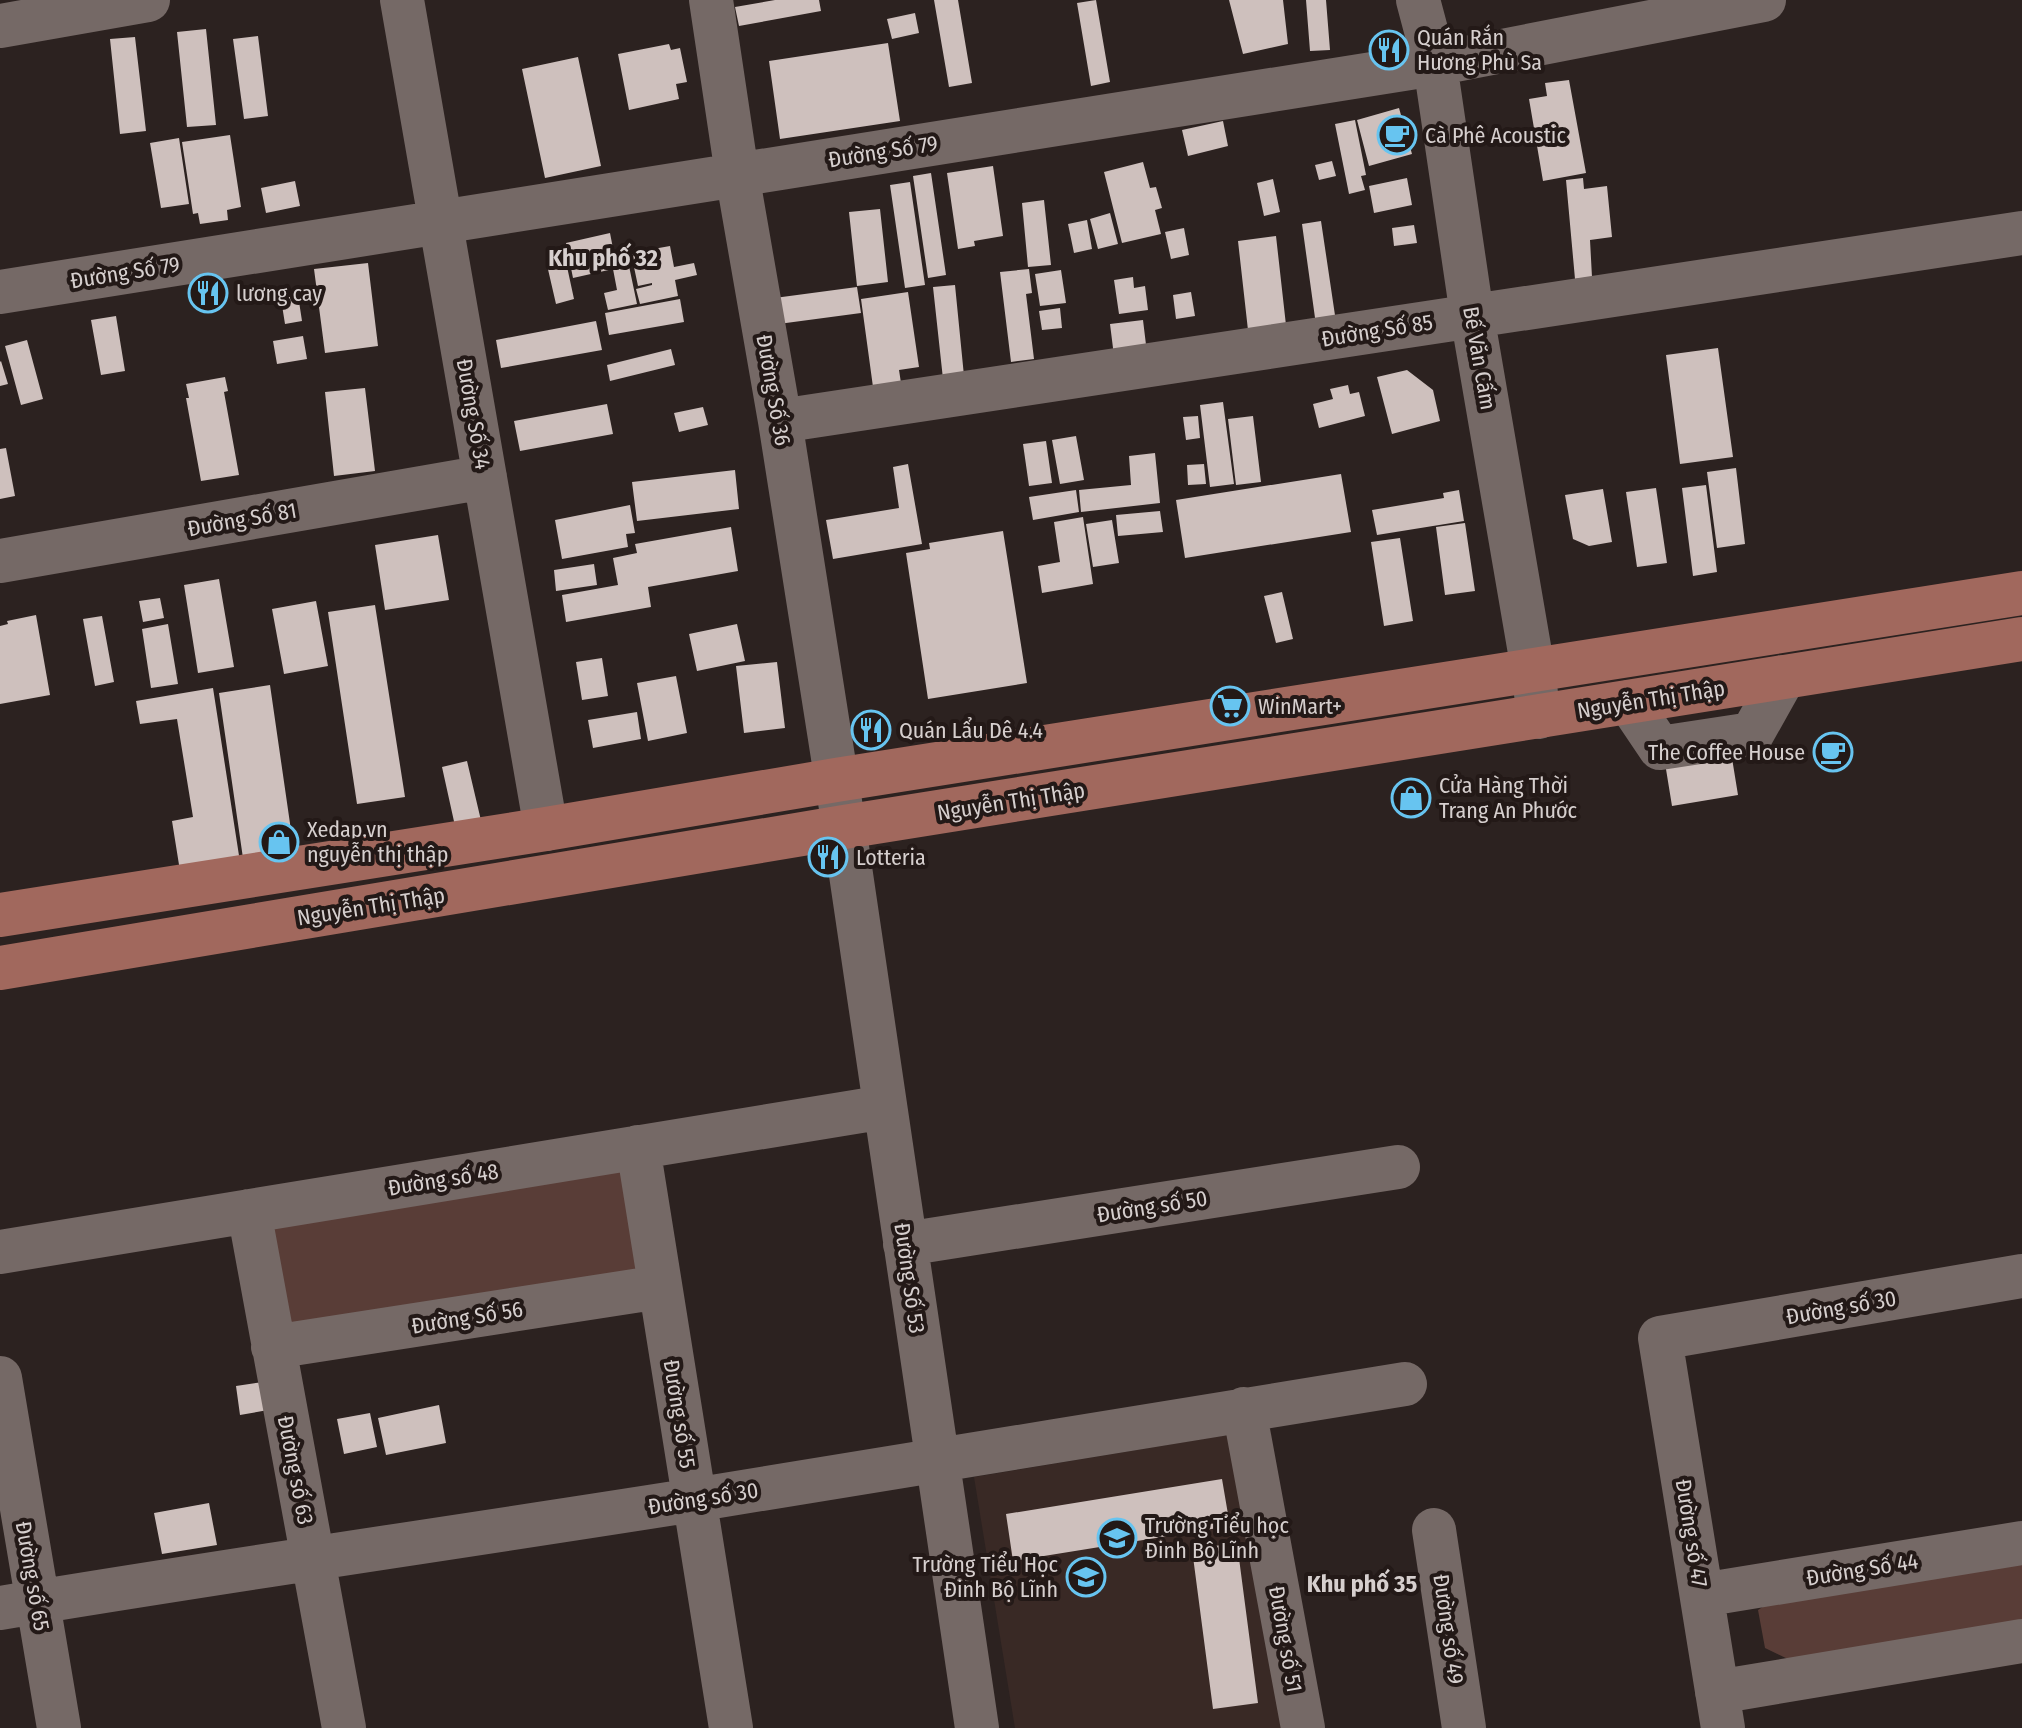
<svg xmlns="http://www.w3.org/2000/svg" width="2022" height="1728" viewBox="0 0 2022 1728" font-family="'Fira Sans Condensed',sans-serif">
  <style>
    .built { fill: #392925 }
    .green { fill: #593d37 }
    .building { fill: #cec0bd }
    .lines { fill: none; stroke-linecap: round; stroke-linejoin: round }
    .minor { stroke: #756966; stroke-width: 44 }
    .major { stroke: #a1685d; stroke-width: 44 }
    .labels { text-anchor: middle; stroke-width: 8; stroke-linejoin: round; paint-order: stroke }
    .poi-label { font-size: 22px; fill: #d6cfce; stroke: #231917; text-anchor: start }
    .street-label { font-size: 22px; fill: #d6cfce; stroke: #231917 }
    .neighbourhood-label { font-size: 24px; font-weight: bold; fill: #d6cfce; stroke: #231917 }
  </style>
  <rect width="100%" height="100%" fill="#2c2220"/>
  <path class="built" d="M 1233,1434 L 1282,1728 L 1015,1728 L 974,1477 Z"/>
  <path class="green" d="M 632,1162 L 652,1271 L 282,1331 L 263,1219 Z
    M 2022,1555 L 2022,1620 L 1790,1660 L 1765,1648 L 1758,1610 L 1779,1596 Z"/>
  <path class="building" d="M 775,0 L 819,0 L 821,11 L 739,26 L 735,7 Z
    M 934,0 L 958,0 L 972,83 L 949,87 Z
    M 1096,0 L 1110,82 L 1091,86 L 1077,3 Z
    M 1229,0 L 1283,0 L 1288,44 L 1243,54 Z
    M 1306,0 L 1326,0 L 1330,50 L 1310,51 Z
    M 915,13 L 919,33 L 892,39 L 887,19 Z
    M 206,29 L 216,125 L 187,127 L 177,32 Z
    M 258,36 L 268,116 L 244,119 L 233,39 Z
    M 135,37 L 146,131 L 120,134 L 110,39 Z
    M 888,43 L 900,121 L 780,139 L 769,61 Z
    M 669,44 L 671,50 L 680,48 L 687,82 L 676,84 L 679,99 L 629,110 L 618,54 Z
    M 578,57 L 601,166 L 545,178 L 522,69 Z
    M 1569,80 L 1586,173 L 1543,181 L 1529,99 L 1547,96 L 1545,83 Z
    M 1399,108 L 1412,154 L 1369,166 L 1357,120 Z
    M 1355,120 L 1366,175 L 1361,176 L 1365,190 L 1349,194 L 1335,124 Z
    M 1223,121 L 1228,146 L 1188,156 L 1182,130 Z
    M 230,135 L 241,207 L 227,210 L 228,220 L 200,224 L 198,213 L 193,214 L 182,142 Z
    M 179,138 L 189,204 L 161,208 L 150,143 Z
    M 1332,161 L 1336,176 L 1319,180 L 1315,165 Z
    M 1143,162 L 1150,188 L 1156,187 L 1162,208 L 1155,210 L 1161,234 L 1122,243 L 1104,172 Z
    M 993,166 L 1003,236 L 974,241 L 975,246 L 958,249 L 947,173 Z
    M 931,173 L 946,275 L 928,278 L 913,176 Z
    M 1407,178 L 1412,205 L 1374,213 L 1369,186 Z
    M 1583,178 L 1584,189 L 1607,186 L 1612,237 L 1590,240 L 1592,277 L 1575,279 L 1566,180 Z
    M 1273,179 L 1280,212 L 1264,216 L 1257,183 Z
    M 295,181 L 300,206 L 266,213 L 261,188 Z
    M 910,182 L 925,285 L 905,288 L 890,185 Z
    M 1044,200 L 1051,265 L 1028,267 L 1022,203 Z
    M 880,209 L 888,282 L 857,286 L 849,212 Z
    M 1110,213 L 1118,244 L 1098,249 L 1090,219 Z
    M 1087,220 L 1092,249 L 1074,253 L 1068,224 Z
    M 1321,221 L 1336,322 L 1316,325 L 1302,224 Z
    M 1414,225 L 1417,243 L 1394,246 L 1392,228 Z
    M 1184,228 L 1189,255 L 1171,259 L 1165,232 Z
    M 610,233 L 617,269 L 629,266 L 637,304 L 608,310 L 604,293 L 617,290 L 613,269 L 573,278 L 566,243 Z
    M 1276,236 L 1287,334 L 1249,339 L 1238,241 Z
    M 670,246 L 674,267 L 694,263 L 697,275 L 675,280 L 678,296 L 640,304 L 636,289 L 652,285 L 652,283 L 638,286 L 631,253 Z
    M 566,262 L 574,299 L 556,304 L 547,265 Z
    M 368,263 L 378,346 L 325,353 L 314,269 Z
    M 1029,269 L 1032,293 L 1026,294 L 1034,359 L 1011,362 L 1000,272 Z
    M 1061,270 L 1066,303 L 1040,306 L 1035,274 Z
    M 1133,277 L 1134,288 L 1145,286 L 1148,310 L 1119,314 L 1114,280 Z
    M 955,285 L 964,376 L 943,379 L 933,287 Z
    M 857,287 L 861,313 L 771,325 L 767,299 Z
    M 908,292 L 919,367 L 899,370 L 901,383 L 873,387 L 861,299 Z
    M 1191,292 L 1195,316 L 1176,319 L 1173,295 Z
    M 298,295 L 302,321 L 285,324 L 281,299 Z
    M 680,299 L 684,322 L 609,335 L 605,313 Z
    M 1060,308 L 1062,328 L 1042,330 L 1039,311 Z
    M 116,316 L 125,371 L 101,375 L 91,320 Z
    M 1143,320 L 1147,353 L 1114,356 L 1110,324 Z
    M 596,321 L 602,350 L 501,368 L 496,340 Z
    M 303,336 L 307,359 L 277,364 L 273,341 Z
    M 27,340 L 43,399 L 21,405 L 5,346 Z
    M 1718,348 L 1733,457 L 1680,464 L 1666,355 Z
    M 671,349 L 675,365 L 610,381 L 607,365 Z
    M 1,361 L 8,384 L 0,386 L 0,362 Z
    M 1407,370 L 1433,390 L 1440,421 L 1392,434 L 1377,377 Z
    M 225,377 L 228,391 L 224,392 L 239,475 L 201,481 L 186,398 L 189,398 L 186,384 Z
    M 1348,385 L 1350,394 L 1359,392 L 1365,416 L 1319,428 L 1313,404 L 1333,399 L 1330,389 Z
    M 365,388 L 375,471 L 334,476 L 325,392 Z
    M 1223,402 L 1234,484 L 1210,487 L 1200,405 Z
    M 607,404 L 613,434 L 520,451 L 514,421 Z
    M 703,407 L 708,425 L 679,432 L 674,413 Z
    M 1198,416 L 1200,438 L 1186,440 L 1183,417 Z
    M 1253,416 L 1261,482 L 1236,485 L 1228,419 Z
    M 1076,436 L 1084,480 L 1060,484 L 1052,440 Z
    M 1046,441 L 1052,483 L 1029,486 L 1023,444 Z
    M 6,448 L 15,496 L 0,499 L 0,449 Z
    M 1155,453 L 1160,503 L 1081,512 L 1079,490 L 1131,485 L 1129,456 Z
    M 908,464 L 922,544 L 833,559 L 826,520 L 899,508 L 893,467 Z
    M 1204,464 L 1206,484 L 1188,485 L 1187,465 Z
    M 1736,468 L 1745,544 L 1717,548 L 1707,472 Z
    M 735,470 L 739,509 L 637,521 L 632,482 Z
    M 1341,474 L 1351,532 L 1185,558 L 1176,500 Z
    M 1706,485 L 1717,572 L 1693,576 L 1682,488 Z
    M 1656,488 L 1667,563 L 1637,567 L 1626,492 Z
    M 1603,489 L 1612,542 L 1589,546 L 1573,539 L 1565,495 Z
    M 1076,490 L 1079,512 L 1033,520 L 1029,497 Z
    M 1459,490 L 1464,521 L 1377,535 L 1372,510 L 1444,498 L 1443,493 Z
    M 630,505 L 635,533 L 626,534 L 628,547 L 562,559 L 555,520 Z
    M 1160,511 L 1163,532 L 1118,536 L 1116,515 Z
    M 1083,517 L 1093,584 L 1042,593 L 1038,566 L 1060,562 L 1054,522 Z
    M 1112,520 L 1119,563 L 1093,567 L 1086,524 Z
    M 1465,523 L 1475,591 L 1445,595 L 1436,527 Z
    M 731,527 L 738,571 L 648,587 L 651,607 L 566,622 L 562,595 L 618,585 L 613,558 L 637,553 L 635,544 Z
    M 1003,531 L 1027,683 L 928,699 L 906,553 L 930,549 L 929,543 Z
    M 438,535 L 449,600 L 385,610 L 375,545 Z
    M 1400,538 L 1413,621 L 1384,626 L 1371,542 Z
    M 594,564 L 597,585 L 556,591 L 554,570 Z
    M 219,579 L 234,667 L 198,673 L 184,585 Z
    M 1282,592 L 1293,639 L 1276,643 L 1264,596 Z
    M 160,598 L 164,618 L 143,622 L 139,601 Z
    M 316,601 L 328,666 L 284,674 L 272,609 Z
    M 375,605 L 405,797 L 357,804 L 328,612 Z
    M 36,615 L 50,695 L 0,704 L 0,626 L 8,624 L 7,621 Z
    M 102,616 L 114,682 L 95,686 L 83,619 Z
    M 168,624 L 178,684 L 151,688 L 142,629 Z
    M 737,624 L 745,661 L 697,671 L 689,634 Z
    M 602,658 L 608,696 L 582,700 L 576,662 Z
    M 777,662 L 785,728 L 744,733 L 736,666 Z
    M 676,676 L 687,733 L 648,741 L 637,683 Z
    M 270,685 L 295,858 L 244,865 L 219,693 Z
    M 213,688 L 240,862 L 180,871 L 172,821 L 193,817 L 177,719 L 140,724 L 136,701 Z
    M 637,712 L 641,739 L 593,748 L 588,720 Z
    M 1731,752 L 1738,795 L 1672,806 L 1665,763 Z
    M 467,761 L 483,829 L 457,835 L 442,767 Z
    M 263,1382 L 268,1410 L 240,1415 L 236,1386 Z
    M 439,1405 L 446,1443 L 386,1455 L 378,1418 Z
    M 370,1413 L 377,1447 L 344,1454 L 337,1419 Z
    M 1222,1479 L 1230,1526 L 1013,1561 L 1006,1514 Z
    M 209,1503 L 217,1545 L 162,1554 L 154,1513 Z
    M 1237,1543 L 1258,1703 L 1213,1709 L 1192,1549 Z"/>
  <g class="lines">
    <path class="minor" d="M 402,0 L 546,829
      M 711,0 L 737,174 L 780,421 L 844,827 L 977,1728
      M 1418,0 L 1435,64 L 1472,315 L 1533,670 L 1539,717
      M 0,26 L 148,0
      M 0,292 L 1435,64 L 1764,0
      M 780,421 L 2022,233
      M 0,561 L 485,477
      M 1629,702 L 1660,748 L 1752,734 L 1784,677
      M 638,1147 L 731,1728
      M 249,1211 L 344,1728
      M 905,1244 L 1398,1167
      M 0,1252 L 885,1107
      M 273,1347 L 660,1287
      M 0,1378 L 59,1728
      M 1244,1409 L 1303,1728
      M 1434,1530 L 1464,1728
      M 1702,1595 L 2022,1543
      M 0,1608 C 233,1569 467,1536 700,1499 C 935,1462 1170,1421 1405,1384
      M 1717,1692 L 2022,1641
      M 1723,1728 L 1660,1338 L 2022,1276"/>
    <path class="major" d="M 0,915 L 546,829 L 836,780 L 2022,593
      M 0,968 L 844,827 L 2022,639"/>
  </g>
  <defs>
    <symbol id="restaurant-ring" viewBox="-11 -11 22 22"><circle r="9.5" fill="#231917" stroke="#67c4f0" stroke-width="1.5"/><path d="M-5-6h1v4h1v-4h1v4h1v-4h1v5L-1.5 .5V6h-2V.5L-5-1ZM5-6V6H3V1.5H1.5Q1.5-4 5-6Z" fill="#67c4f0"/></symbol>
    <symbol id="cafe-ring" viewBox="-11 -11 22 22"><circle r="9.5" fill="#231917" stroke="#67c4f0" stroke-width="1.5"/><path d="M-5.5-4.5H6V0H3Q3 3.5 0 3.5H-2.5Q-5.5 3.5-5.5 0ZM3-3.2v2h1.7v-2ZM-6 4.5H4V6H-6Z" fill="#67c4f0"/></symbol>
    <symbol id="supermarket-ring" viewBox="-11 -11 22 22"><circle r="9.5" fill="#231917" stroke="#67c4f0" stroke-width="1.5"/><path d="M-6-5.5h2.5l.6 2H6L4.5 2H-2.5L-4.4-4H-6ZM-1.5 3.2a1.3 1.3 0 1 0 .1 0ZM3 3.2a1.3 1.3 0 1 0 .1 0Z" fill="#67c4f0"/></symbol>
    <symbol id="shop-ring" viewBox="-11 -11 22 22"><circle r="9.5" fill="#231917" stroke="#67c4f0" stroke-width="1.5"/><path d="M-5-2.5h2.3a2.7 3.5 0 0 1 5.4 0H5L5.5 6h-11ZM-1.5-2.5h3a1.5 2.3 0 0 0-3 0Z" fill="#67c4f0"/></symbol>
    <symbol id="school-ring" viewBox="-11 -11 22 22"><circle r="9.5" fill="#231917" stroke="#67c4f0" stroke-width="1.5"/><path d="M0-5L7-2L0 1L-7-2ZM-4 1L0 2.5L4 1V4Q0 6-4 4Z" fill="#67c4f0"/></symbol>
  </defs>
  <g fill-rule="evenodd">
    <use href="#restaurant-ring" x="1367" y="28" width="44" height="44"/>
    <use href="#cafe-ring" x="1375" y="113" width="44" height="44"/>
    <use href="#restaurant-ring" x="186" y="271" width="44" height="44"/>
    <use href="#supermarket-ring" x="1208" y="684" width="44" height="44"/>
    <use href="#restaurant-ring" x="849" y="708" width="44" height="44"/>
    <use href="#cafe-ring" x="1811" y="730" width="44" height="44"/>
    <use href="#shop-ring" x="1389" y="776" width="44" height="44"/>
    <use href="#shop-ring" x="257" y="820" width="44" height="44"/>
    <use href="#restaurant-ring" x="806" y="835" width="44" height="44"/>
    <use href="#school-ring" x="1095" y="1516" width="44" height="44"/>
    <use href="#school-ring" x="1064" y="1555" width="44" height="44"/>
  </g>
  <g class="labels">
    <g class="poi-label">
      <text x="1417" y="45">Quán Rắn<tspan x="1417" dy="25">Hương Phù Sa</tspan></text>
      <text x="1425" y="143">Cà Phê Acoustic</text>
      <text x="236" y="301">lương cay</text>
      <text x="1258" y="714">WinMart+</text>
      <text x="899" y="738">Quán Lẩu Dê 4.4</text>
      <text x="1805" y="760" text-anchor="end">The Coffee House</text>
      <text x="1439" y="793">Cửa Hàng Thời<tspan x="1439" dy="25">Trang An Phước</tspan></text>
      <text x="307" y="837">Xedap.vn<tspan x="307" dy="25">nguyễn thị thập</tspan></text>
      <text x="856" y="865">Lotteria</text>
      <text x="1145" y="1533">Trường Tiểu học<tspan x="1145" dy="25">Đinh Bộ Lĩnh</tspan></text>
      <text x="1058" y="1572" text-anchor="end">Trường Tiểu Học<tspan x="1058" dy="25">Đinh Bộ Lĩnh</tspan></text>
    </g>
    <g class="street-label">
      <text transform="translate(883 151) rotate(-9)" y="8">Đường Số 79</text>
      <text transform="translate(125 272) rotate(-9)" y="8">Đường Số 79</text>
      <text transform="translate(1377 330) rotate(-9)" y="8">Đường Số 85</text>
      <text transform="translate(1480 358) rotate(80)" y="8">Bế Văn Cấm</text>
      <text transform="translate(774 390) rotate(80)" y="8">Đường Số 36</text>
      <text transform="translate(474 414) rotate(80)" y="8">Đường Số 34</text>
      <text transform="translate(242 519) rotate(-10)" y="8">Đường Số 81</text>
      <text transform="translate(1651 699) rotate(-9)" y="8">Nguyễn Thị Thập</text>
      <text transform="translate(1011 801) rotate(-9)" y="8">Nguyễn Thị Thập</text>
      <text transform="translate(371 906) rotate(-9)" y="8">Nguyễn Thị Thập</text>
      <text transform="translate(443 1179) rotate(-9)" y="8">Đường số 48</text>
      <text transform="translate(1152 1206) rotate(-9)" y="8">Đường số 50</text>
      <text transform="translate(910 1278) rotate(82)" y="8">Đường Số 53</text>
      <text transform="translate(1841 1307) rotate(-10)" y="8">Đường số 30</text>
      <text transform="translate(467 1317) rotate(-9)" y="8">Đường Số 56</text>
      <text transform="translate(680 1414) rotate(81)" y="8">Đường số 55</text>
      <text transform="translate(296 1470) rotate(79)" y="8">Đường số 63</text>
      <text transform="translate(703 1498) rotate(-9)" y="8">Đường số 30</text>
      <text transform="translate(1692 1533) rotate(81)" y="8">Đường số 47</text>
      <text transform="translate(1862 1569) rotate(-9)" y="8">Đường Số 44</text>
      <text transform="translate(33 1576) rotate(80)" y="8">Đường số 65</text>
      <text transform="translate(1449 1629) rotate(82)" y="8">Đường số 49</text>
      <text transform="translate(1286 1639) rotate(80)" y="8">Đường số 51</text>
    </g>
    <g class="neighbourhood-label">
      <text x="603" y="266">Khu phố 32</text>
      <text x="1362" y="1592">Khu phố 35</text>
    </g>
  </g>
</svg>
